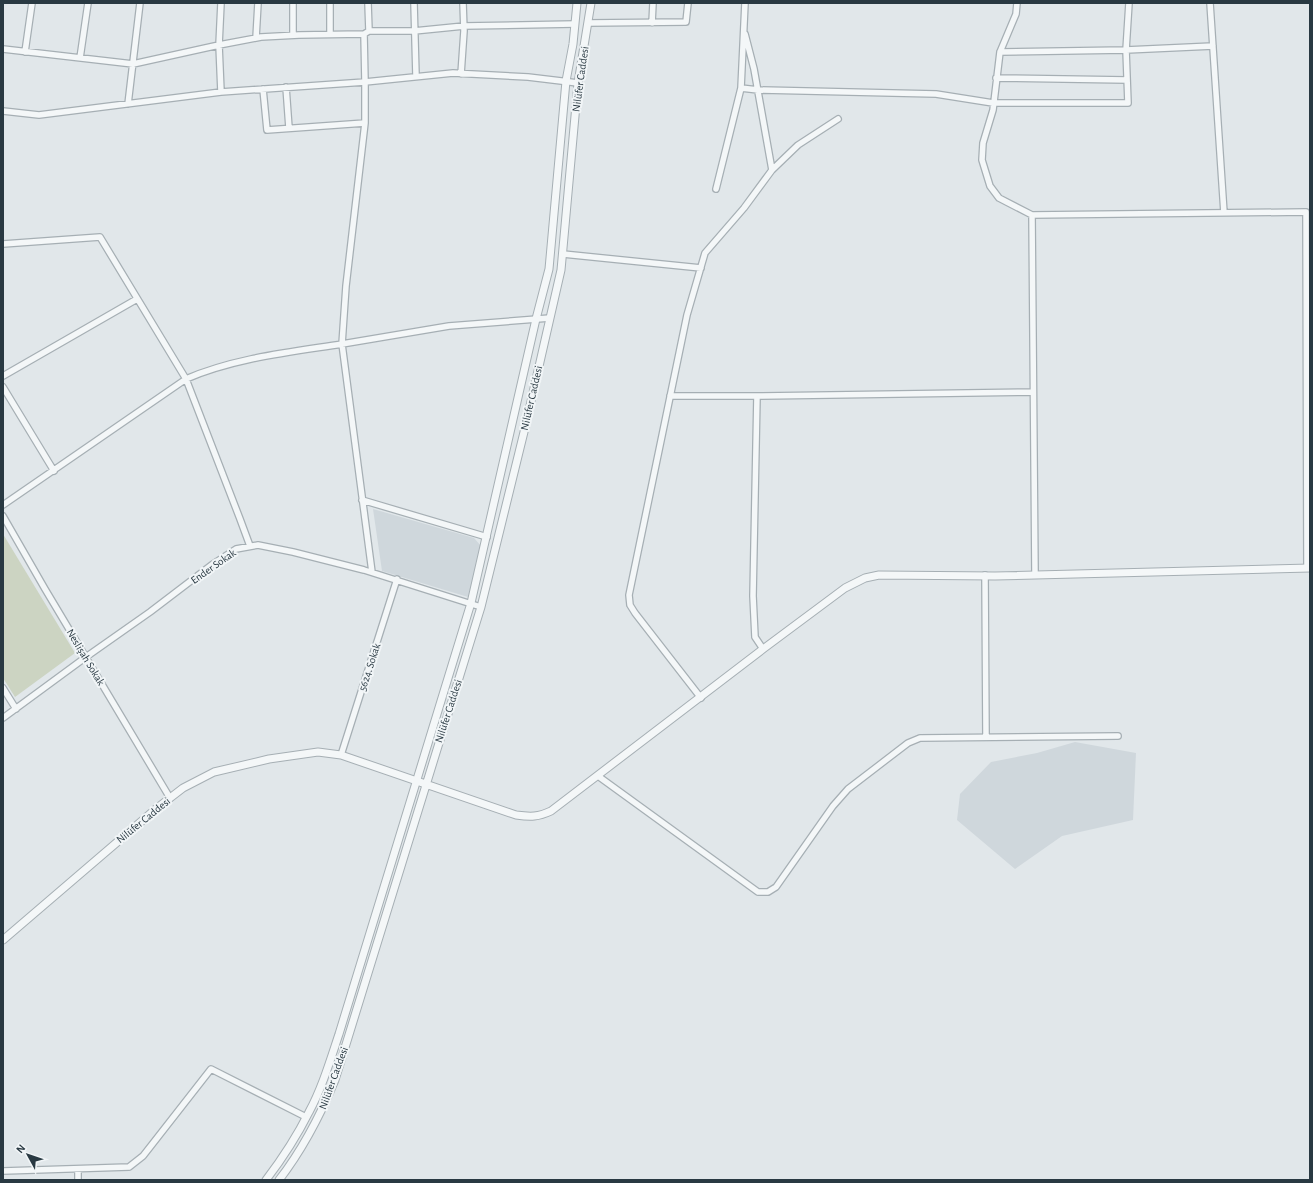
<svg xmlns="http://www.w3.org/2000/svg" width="1313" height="1183" viewBox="0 0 1313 1183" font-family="'Alegreya Sans',sans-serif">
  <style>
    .built { fill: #cfd7dc }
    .green { fill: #ccd4c2 }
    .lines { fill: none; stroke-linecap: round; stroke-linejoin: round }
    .minor-casing { stroke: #a6afb4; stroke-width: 8 }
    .tertiary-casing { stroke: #a6afb4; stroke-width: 9 }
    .minor { stroke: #f4f7f8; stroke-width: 5.5 }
    .tertiary { stroke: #f4f7f8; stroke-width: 7 }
    .labels { text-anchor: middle; stroke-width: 4; stroke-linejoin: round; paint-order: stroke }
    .street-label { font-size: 11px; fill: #293942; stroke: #f1f5f7 }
  </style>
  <rect width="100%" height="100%" fill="#e1e7ea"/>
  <path class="built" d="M 373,509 L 474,538 L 481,546 L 468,597 L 382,571 Z
    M 1075,742 L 1136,753 L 1133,820 L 1062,836 L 1015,869 L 957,820 L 960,794 L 991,762 L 1037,753 Z"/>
  <path class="green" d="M 3,534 L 75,653 L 15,697 L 3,678 Z"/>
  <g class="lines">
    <defs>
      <path id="minor" d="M 293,3 L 293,35
        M 330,3 L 330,34
        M 414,3 L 416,76
        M 1017,3 L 1016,14 L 1000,52 L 993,110 L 983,143 L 982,160 L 990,186 L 999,198 L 1032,215 L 1306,212 L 1307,568
        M 1210,3 L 1224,213
        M 588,23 L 686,22 L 688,3
        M 652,23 L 653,3
        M 369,31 L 414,31 L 464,26 L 575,24
        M 745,34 L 754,69 L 772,170
        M 256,38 L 258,3
        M 3,49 L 133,64 L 219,45 L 261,37 L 299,35 L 364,34
        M 25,52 L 32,3
        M 1000,52 L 1126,50 L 1213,46
        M 80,58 L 88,3
        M 461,74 L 464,31 L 463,3
        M 996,78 L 1127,80
        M 286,87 L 289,128
        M 741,88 L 758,90 L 936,94 L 993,103 L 1128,103 L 1126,50 L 1129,3
        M 263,89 L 267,130 L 365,123
        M 221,92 L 219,45 L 221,3
        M 128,104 L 140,3
        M 3,111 L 39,115 L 221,92 L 365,82 L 364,34 L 369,31 L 368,3
        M 716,189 L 741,88 L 745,3
        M 1032,215 L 1035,574
        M 3,244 L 100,237 L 186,379 L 240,519 L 250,546
        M 563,254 L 701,268
        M 550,318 L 449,326 L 342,344 L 346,286 L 365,123 L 365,82 L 453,73 L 528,77 L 578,83
        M 3,376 L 137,299
        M 3,387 L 54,471
        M 670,396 L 757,396 L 1033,392
        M 757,396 L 753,596 L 755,637 L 763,649
        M 362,500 L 487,537
        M 3,505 L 186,379 C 234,358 291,352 342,344 L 372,572
        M 3,516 L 45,589 L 170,798
        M 985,575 L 986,737
        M 3,688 L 16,709
        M 701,698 L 635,613 L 630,605 L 629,595 L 687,315 L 705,253 L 744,208 L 772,170 L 798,145 L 838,119
        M 3,718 L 86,657 L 150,612 L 213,564 L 236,549 L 258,545 L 293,552 L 364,570 L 481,607
        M 341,755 L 397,579
        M 598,776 L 758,892 L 768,892 L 776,887 L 833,806 L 848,789 L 908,743 L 920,738 L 1118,736
        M 78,1169 L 78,1180
        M 3,1171 L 129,1167 L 143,1156 L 211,1069 L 306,1117"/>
      <path id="tertiary" d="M 3,940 L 157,808 L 183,788 L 214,772 L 269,759 L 318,752 L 341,755 L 516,815 C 531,817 538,817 551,811 L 763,649 L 845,588 L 865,578 L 879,575 L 995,576 L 1310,568
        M 266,1180 C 282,1159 297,1136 309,1112 C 322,1088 330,1061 339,1034 L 471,603 L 536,319 L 549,269 L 566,81 L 573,44 L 577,3
        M 279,1180 C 303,1149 320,1116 335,1080 L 481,607 L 524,432 L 561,270 L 578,83 L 591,3"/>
    </defs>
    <use href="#minor" class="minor-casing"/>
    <use href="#tertiary" class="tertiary-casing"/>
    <use href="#minor" class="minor"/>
    <use href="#tertiary" class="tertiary"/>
  </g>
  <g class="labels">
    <g class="street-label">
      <text transform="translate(580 79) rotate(-82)" y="4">Nilüfer Caddesi</text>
      <text transform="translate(531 398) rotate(-77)" y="4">Nilüfer Caddesi</text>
      <text transform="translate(213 566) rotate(-35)" y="4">Ender Sokak</text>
      <text transform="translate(86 657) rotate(59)" y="4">Neslişah Sokak</text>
      <text transform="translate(369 667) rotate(-72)" y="4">5624. Sokak</text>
      <text transform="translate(448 711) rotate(-72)" y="4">Nilüfer Caddesi</text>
      <text transform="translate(143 820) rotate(-39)" y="4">Nilüfer Caddesi</text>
      <text transform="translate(333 1078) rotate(-70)" y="4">Nilüfer Caddesi</text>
    </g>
  </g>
  <rect width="1313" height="1183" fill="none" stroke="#293942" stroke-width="8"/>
  <g transform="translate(28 1155) rotate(310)" stroke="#f1f5f7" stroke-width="3" paint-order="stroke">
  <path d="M0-3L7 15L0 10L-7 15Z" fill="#293942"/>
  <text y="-6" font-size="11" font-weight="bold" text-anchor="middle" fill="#293942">N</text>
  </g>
</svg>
